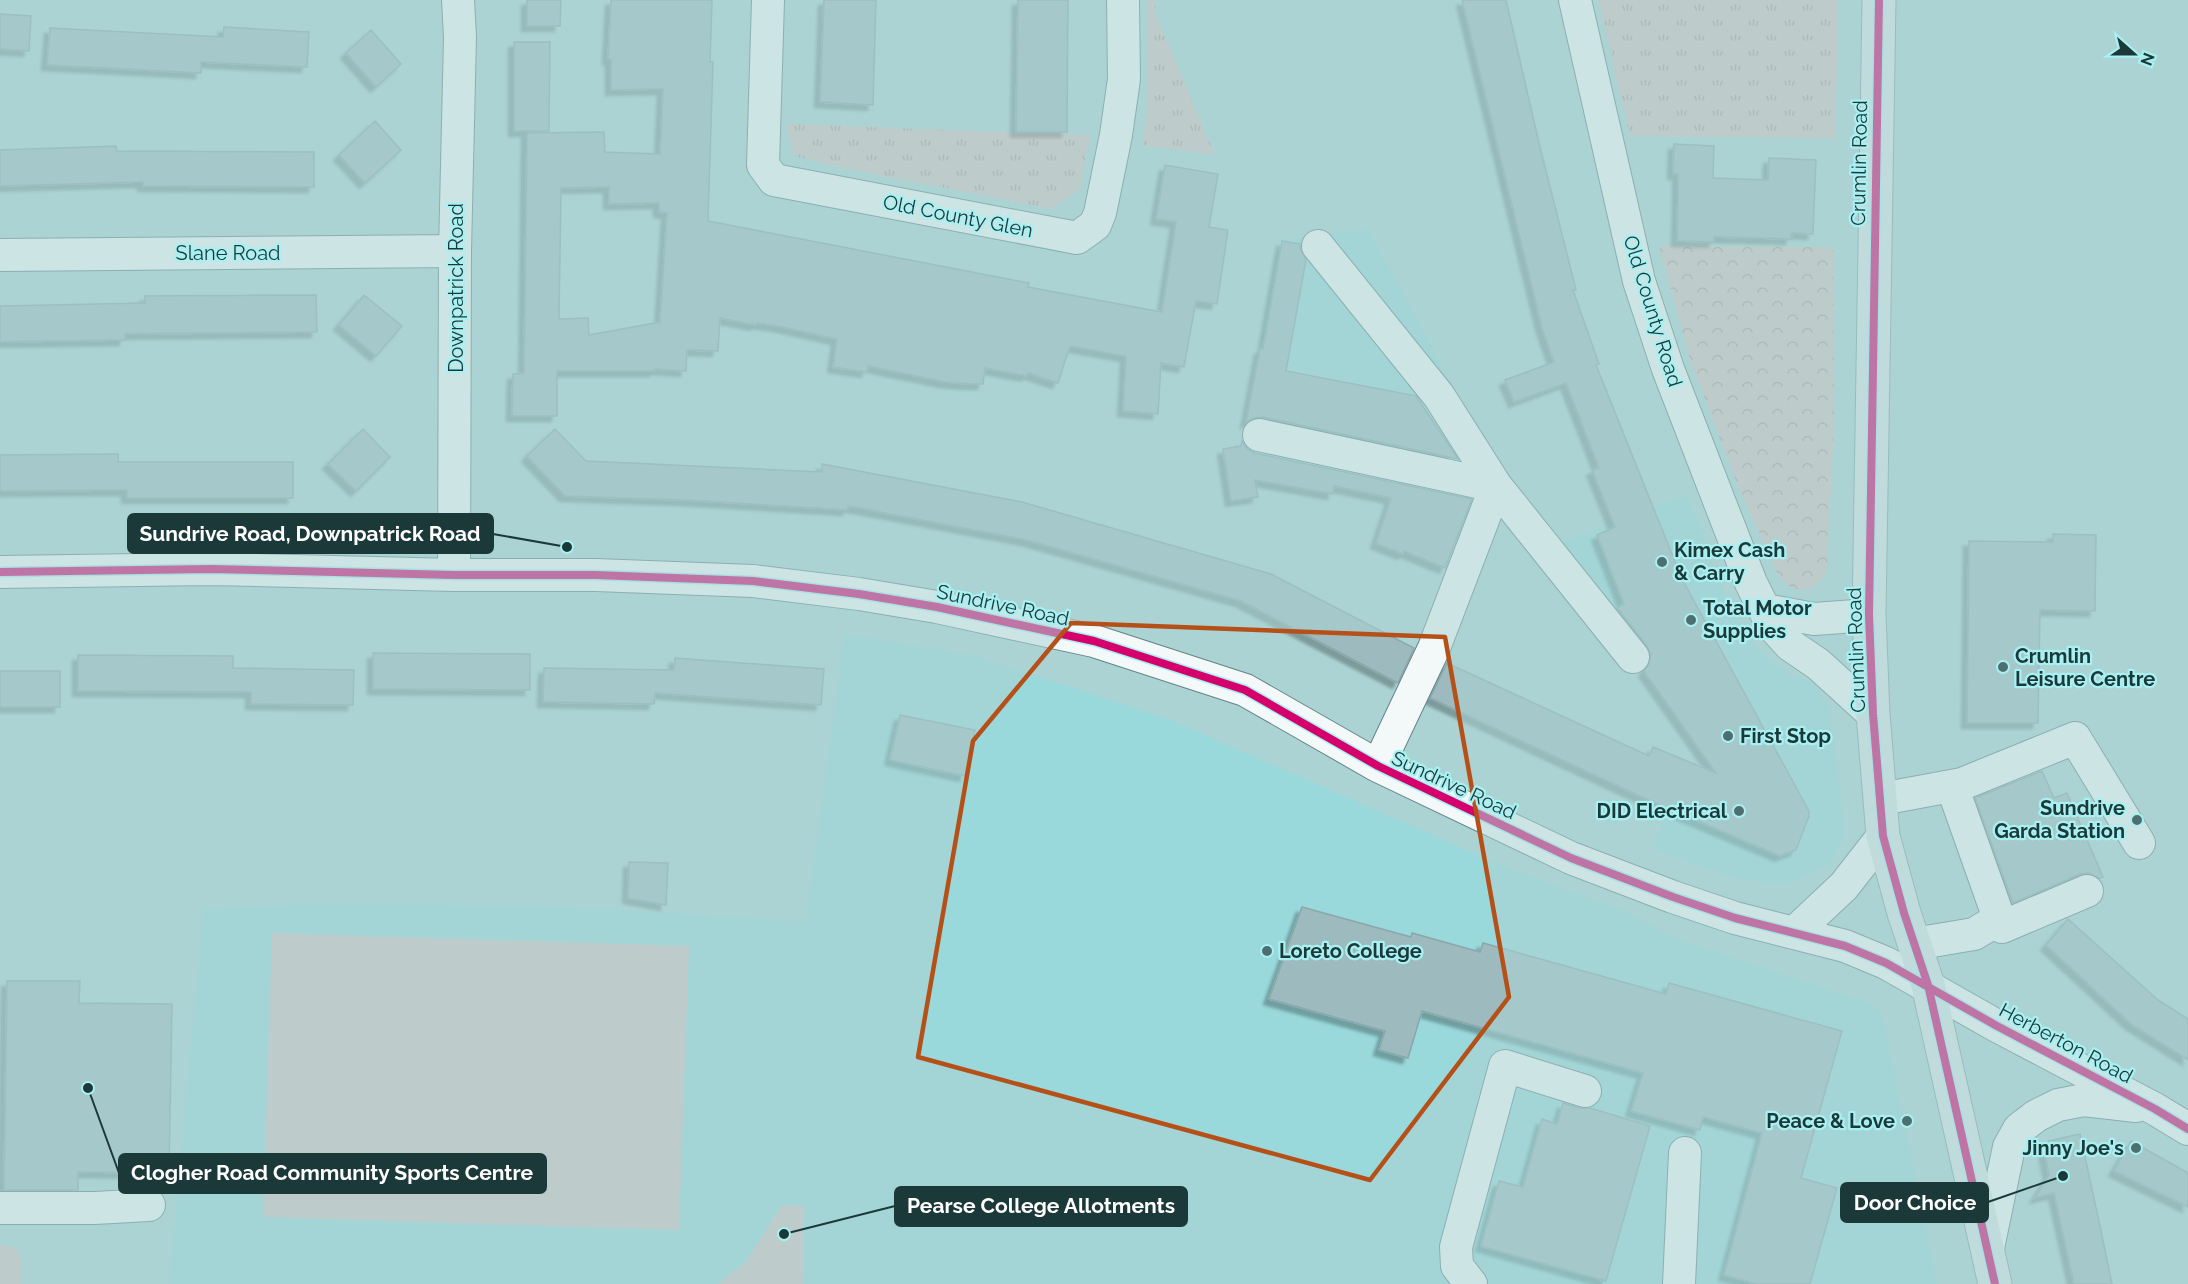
<svg xmlns="http://www.w3.org/2000/svg" width="2188" height="1284" viewBox="0 0 2188 1284" font-family="Raleway,sans-serif">
  <style>
    .built { fill: #99d8db }
    .grass { fill: url(#grass-tufts) }
    .park { fill: url(#park-crowns) }
    .garden { fill: #d5c1c1 }
    .building { fill: #9dbabf; stroke: #8aa8ac; stroke-width: 1.5; fill-rule: evenodd; filter: url(#shadow) }
    .lines { fill: none; stroke-linecap: round; stroke-linejoin: round }
    .minor-casing { stroke: #638485; stroke-width: 34 }
    .major-casing { stroke: #7fa0a1; stroke-width: 35 }
    .minor { stroke: #f3f8f9; stroke-width: 32 }
    .major { stroke: #d7e5e5; stroke-width: 33 }
    .cycleway-casing { stroke: #a8f0f2; stroke-width: 11 }
    .cycleway { stroke: #d6006c; stroke-width: 8 }
    .marked { fill: none; stroke: #b55118; stroke-width: 4.5; stroke-linejoin: round }
    .poi-dot { fill: #4e6f70; stroke: #a8f0f2; stroke-width: 2 }
    .labels { text-anchor: middle; stroke-width: 4.5; stroke-linejoin: round; paint-order: stroke }
    .street-label { font-size: 20px; fill: #1c393a; stroke: #a8f0f2 }
    .poi-label { font-size: 20px; font-weight: bold; fill: #1c393a; stroke: #a8f0f2; text-anchor: start }
    .leader { fill: none; stroke: #1c393a; stroke-width: 2 }
    .callout-dot { fill: #1c393a; stroke: #a8f0f2; stroke-width: 2 }
    .callout { fill: #1c393a; stroke: #1c393a; stroke-width: 2 }
    .callout-label { font-size: 21px; text-anchor: middle; font-weight: bold; fill: #fff }
  </style>
  <defs>
    <pattern id="grass-tufts" width="24" height="20" patternUnits="userSpaceOnUse" patternTransform="scale(1.5)"><rect width="24" height="20" fill="#d5c1c1"/><path d="M3 7l-1-3M5 7V3M7 7l1-3M15 17l-1-3M17 17v-4M19 17l1-3" fill="none" stroke="#ac9e9e"/></pattern>
    <pattern id="park-crowns" width="20" height="18" patternUnits="userSpaceOnUse" patternTransform="scale(1.5)"><rect width="20" height="18" fill="#d5c1c1"/><path d="M2 6a3 3 0 1 1 6 0M12 15a3 3 0 1 1 6 0" fill="none" stroke="#ac9e9e"/></pattern>
    <filter id="shadow"><feDropShadow dx="-5.5" dy="5.5" stdDeviation="1.5" flood-color="#0004"/></filter>
  </defs>
  <rect width="100%" height="100%" fill="#acd3d4"/>
  <path class="built" d="M 1368,229 L 1420,324 L 1489,457 L 1463,458 L 1247,416 L 1279,240 Z
    M 1687,494 L 1731,610 L 1759,650 L 1791,676 L 1808,680 L 1820,693 L 1829,706 L 1843,814 L 1844,839 L 1829,864 L 1801,878 L 1785,883 L 1765,883 L 1730,877 L 1652,849 L 1668,808 L 1717,774 L 1554,545 Z
    M 844,635 L 867,637 L 976,656 L 1171,720 L 1491,861 L 1626,912 L 1680,940 L 1869,1003 L 1883,1018 L 1937,1284 L 803,1284 L 804,1205 L 781,1206 L 745,1262 L 718,1284 L 169,1284 L 203,908 L 309,905 L 553,906 L 806,921 Z"/>
  <path class="grass" d="M 1147,0 L 1156,0 L 1155,13 L 1215,155 L 1142,145 L 1148,105 Z
    M 1598,0 L 1838,0 L 1835,138 L 1630,136 Z
    M 786,124 L 1090,135 L 1080,188 L 1052,209 L 849,169 L 794,156 Z"/>
  <path class="park" d="M 1659,246 L 1833,247 L 1834,426 L 1827,566 C 1825,582 1809,595 1792,588 C 1785,585 1780,577 1776,571 L 1736,481 L 1690,360 Z"/>
  <path class="garden" d="M 272,933 L 689,946 L 679,1230 L 263,1217 Z
    M 804,1205 L 803,1284 L 718,1284 L 746,1262 L 781,1206 Z
    M 0,1246 L 12,1246 L 22,1258 L 21,1284 L 0,1284 Z"/>
  <path class="building" d="M 527,0 L 561,0 L 560,26 L 527,26 Z
    M 611,0 L 712,0 L 710,62 L 713,62 L 708,221 L 1029,283 L 1028,287 L 1162,312 L 1176,222 L 1156,219 L 1165,165 L 1218,174 L 1209,227 L 1228,230 L 1217,304 L 1196,301 L 1184,367 L 1161,363 L 1158,414 L 1123,411 L 1126,356 L 1070,346 L 1058,383 L 1028,373 L 1027,376 L 985,368 L 983,384 L 968,384 L 945,382 L 868,366 L 867,372 L 833,367 L 837,339 L 778,326 L 757,323 L 756,325 L 720,318 L 718,351 L 687,350 L 686,371 L 655,369 L 655,371 L 557,371 L 557,416 L 512,416 L 513,374 L 524,373 L 527,133 L 604,132 L 605,152 L 660,154 L 663,89 L 611,90 L 611,59 L 608,59 ZM 609,187 L 609,204 L 659,203 L 659,212 L 667,213 L 660,322 L 589,335 L 588,318 L 559,319 L 561,188 Z
    M 824,0 L 876,0 L 873,105 L 820,102 Z
    M 1018,0 L 1068,0 L 1067,132 L 1016,132 Z
    M 1462,0 L 1506,0 L 1539,143 L 1576,290 L 1573,290 L 1599,364 L 1596,365 L 1682,579 L 1809,811 L 1809,816 L 1796,850 L 1780,856 L 1644,798 L 1430,698 L 1447,663 L 1649,756 L 1653,747 L 1716,773 L 1644,671 L 1649,664 L 1651,654 L 1647,646 L 1617,608 L 1624,604 L 1597,535 L 1615,527 L 1592,470 L 1599,468 L 1566,383 L 1514,402 L 1505,380 L 1554,362 L 1542,328 Z
    M 0,14 L 31,16 L 29,51 L 0,49 Z
    M 224,27 L 309,32 L 307,67 L 201,62 L 201,73 L 47,65 L 50,28 L 223,37 Z
    M 371,30 L 401,64 L 376,87 L 346,53 Z
    M 514,42 L 550,42 L 549,131 L 514,131 Z
    M 375,121 L 401,150 L 365,183 L 339,155 Z
    M 1674,144 L 1714,146 L 1713,178 L 1768,180 L 1769,158 L 1816,160 L 1813,234 L 1792,233 L 1791,239 L 1714,237 L 1714,242 L 1677,241 L 1678,191 L 1678,174 L 1673,174 Z
    M 116,146 L 117,151 L 314,152 L 314,187 L 143,186 L 143,182 L 0,186 L 0,150 Z
    M 1282,241 L 1301,244 L 1300,249 L 1306,260 L 1286,371 L 1416,396 L 1458,459 L 1263,417 L 1254,418 L 1246,423 L 1260,349 L 1263,349 Z
    M 316,295 L 317,332 L 125,334 L 125,340 L 0,342 L 0,306 L 145,303 L 145,296 Z
    M 364,295 L 402,326 L 376,356 L 339,325 Z
    M 363,429 L 390,457 L 356,491 L 328,464 Z
    M 555,429 L 586,461 L 822,472 L 822,464 L 1022,502 L 1271,574 L 1414,648 L 1398,683 L 1241,601 L 1027,540 L 848,506 L 848,510 L 684,500 L 565,496 L 527,456 Z
    M 1242,441 L 1247,449 L 1255,453 L 1472,499 L 1445,568 L 1404,551 L 1403,554 L 1376,543 L 1391,498 L 1334,486 L 1333,494 L 1255,480 L 1258,497 L 1231,501 L 1223,449 L 1241,446 Z
    M 118,454 L 118,462 L 293,462 L 293,498 L 127,498 L 127,490 L 0,491 L 0,455 Z
    M 2053,534 L 2096,535 L 2095,611 L 2040,610 L 2038,723 L 1967,723 L 1969,541 L 2053,542 Z
    M 373,653 L 530,654 L 530,690 L 373,689 Z
    M 78,655 L 233,656 L 233,668 L 354,670 L 353,705 L 251,704 L 251,692 L 78,691 Z
    M 675,658 L 824,669 L 821,705 L 655,693 L 654,704 L 543,702 L 544,668 L 674,670 Z
    M 0,671 L 60,671 L 60,707 L 0,707 Z
    M 900,715 L 975,730 L 965,776 L 890,760 Z
    M 2042,771 L 2054,798 L 2067,793 L 2103,877 L 2099,879 L 2089,873 L 2080,874 L 2013,903 L 1975,798 Z
    M 629,862 L 668,863 L 666,905 L 628,898 Z
    M 1302,907 L 1411,937 L 1412,933 L 1480,952 L 1483,943 L 1666,994 L 1669,983 L 1842,1031 L 1801,1178 L 1837,1188 L 1810,1284 L 1757,1284 L 1724,1275 L 1762,1133 L 1703,1117 L 1700,1130 L 1631,1111 L 1643,1073 L 1422,1011 L 1408,1058 L 1379,1050 L 1385,1031 L 1269,999 Z
    M 2068,919 L 2158,1000 L 2188,1019 L 2188,1060 L 2131,1024 L 2046,945 Z
    M 7,981 L 80,981 L 79,1003 L 172,1004 L 169,1173 L 78,1172 L 78,1190 L 4,1190 Z
    M 1563,1103 L 1580,1108 L 1590,1108 L 1650,1126 L 1606,1281 L 1481,1246 L 1499,1181 L 1523,1187 L 1542,1119 L 1557,1124 Z
    M 2080,1134 L 2100,1226 L 2112,1284 L 2074,1284 L 2054,1193 L 2035,1198 L 2049,1175 L 2044,1150 L 2049,1141 Z
    M 2131,1141 L 2188,1173 L 2188,1207 L 2114,1171 Z"/>
  <g class="lines">
    <defs>
      <path id="minor" d="M 768,0 L 763,165 L 774,180 L 1077,238 L 1095,225 L 1100,213 L 1116,135 L 1124,79 L 1123,0
        M 1575,0 L 1639,281 L 1668,369 L 1751,583 L 1772,625 L 1790,645 L 1818,664 L 1873,714
        M 1318,246 L 1439,396 L 1496,486 L 1633,657
        M 0,255 L 455,251
        M 1259,435 L 1496,486 L 1434,648 L 1378,766
        M 0,572 L 211,569 L 454,575 L 596,575 L 753,581 L 859,594 L 937,607 L 1094,641 L 1245,690 L 1378,766 L 1571,858 L 1673,897 L 1735,918 L 1845,946 L 1886,963 L 1997,1026 L 2155,1109 L 2188,1129
        M 454,575 L 455,251 L 460,37 L 458,0
        M 1765,610 L 1814,619 L 1869,615
        M 1952,786 L 2002,927 L 2087,891
        M 1881,799 L 1962,784 L 2075,738 L 2139,843
        M 1794,933 L 1844,886 L 1883,836
        M 1914,944 L 1974,934 L 1999,919
        M 0,1208 L 95,1208 L 149,1205
        M 1988,1248 L 2009,1147 L 2019,1129 L 2036,1116 L 2058,1105 L 2084,1100 L 2136,1106
        M 1471,1284 L 1457,1266 L 1456,1247 L 1505,1066 L 1585,1091
        M 1679,1284 L 1685,1153"/>
      <path id="major" d="M 1879,0 L 1869,615 L 1873,714 L 1883,836 L 1904,913 L 1928,985 L 1995,1284"/>
    </defs>
    <use href="#minor" class="minor-casing"/>
    <use href="#major" class="major-casing"/>
    <use href="#minor" class="minor"/>
    <use href="#major" class="major"/>
    <defs>
      <path id="cycleway" d="M 1879,0 L 1869,615 L 1873,714 L 1883,836 L 1904,913 L 1928,985 L 1995,1284
        M 0,572 L 211,569 L 454,575 L 596,575 L 753,581 L 859,594 L 937,607 L 1094,641 L 1245,690 L 1378,766 L 1571,858 L 1673,897 L 1735,918 L 1845,946 L 1886,963 L 1997,1026 L 2155,1109 L 2188,1129"/>
    </defs>
    <use href="#cycleway" class="cycleway-casing"/>
    <use href="#cycleway" class="cycleway"/>
  </g>
  <path d="M0 0H2188V1284H0ZM 1071,623 L 1445,637 L 1509,997 L 1370,1180 L 918,1057 L 973,741 Z" fill="#acd3d4" fill-opacity=".55" fill-rule="evenodd"/>
  <path class="marked" d="M 1071,623 L 1445,637 L 1509,997 L 1370,1180 L 918,1057 L 973,741 Z"/>
  <g class="poi-dot">
    <circle cx="1662" cy="562" r="6"/>
    <circle cx="1691" cy="620" r="6"/>
    <circle cx="2003" cy="667" r="6"/>
    <circle cx="1728" cy="736" r="6"/>
    <circle cx="1739" cy="811" r="6"/>
    <circle cx="2137" cy="820" r="6"/>
    <circle cx="1267" cy="951" r="6"/>
    <circle cx="1907" cy="1121" r="6"/>
    <circle cx="2136" cy="1148" r="6"/>
  </g>
  <g class="labels">
    <g class="street-label">
      <text transform="translate(1859 163) rotate(-89)" y="7">Crumlin Road</text>
      <text transform="translate(958 216) rotate(11)" y="7">Old County Glen</text>
      <text x="228" y="260">Slane Road</text>
      <text transform="translate(456 288) rotate(-90)" y="7">Downpatrick Road</text>
      <text transform="translate(1653 311) rotate(73)" y="7">Old County Road</text>
      <text transform="translate(1003 605) rotate(12)" y="7">Sundrive Road</text>
      <text transform="translate(1856 650) rotate(-92)" y="7">Crumlin Road</text>
      <text transform="translate(1454 785) rotate(25)" y="7">Sundrive Road</text>
      <text transform="translate(2066 1043) rotate(28)" y="7">Herberton Road</text>
    </g>
    <g class="poi-label">
      <text x="1674" y="557">Kimex Cash<tspan x="1674" dy="23">&amp; Carry</tspan></text>
      <text x="1703" y="615">Total Motor<tspan x="1703" dy="23">Supplies</tspan></text>
      <text x="2015" y="663">Crumlin<tspan x="2015" dy="23">Leisure Centre</tspan></text>
      <text x="1740" y="743">First Stop</text>
      <text x="2125" y="815" text-anchor="end">Sundrive<tspan x="2125" dy="23">Garda Station</tspan></text>
      <text x="1727" y="818" text-anchor="end">DID Electrical</text>
      <text x="1279" y="958">Loreto College</text>
      <text x="1895" y="1128" text-anchor="end">Peace &amp; Love</text>
      <text x="2124" y="1155" text-anchor="end">Jinny Joe's</text>
    </g>
  </g>
  <path class="leader" d="M567 547L493 534M88 1088L119 1173M2063 1176L1988 1202M784 1234L895 1206"/>
  <g class="callout-dot">
    <circle cx="567" cy="547" r="6"/>
    <circle cx="88" cy="1088" r="6"/>
    <circle cx="2063" cy="1176" r="6"/>
    <circle cx="784" cy="1234" r="6"/>
  </g>
  <g class="callout">
    <rect x="128" y="514" width="365" height="39" rx="6"/>
    <rect x="119" y="1154" width="427" height="39" rx="6"/>
    <rect x="1841" y="1183" width="147" height="39" rx="6"/>
    <rect x="895" y="1187" width="292" height="39" rx="6"/>
  </g>
  <g class="callout-label">
    <text x="310" y="541">Sundrive Road, Downpatrick Road</text>
    <text x="332" y="1180">Clogher Road Community Sports Centre</text>
    <text x="1915" y="1210">Door Choice</text>
    <text x="1041" y="1213">Pearse College Allotments</text>
  </g>
  <g transform="translate(2134 54) rotate(111)" stroke="#a8f0f2" stroke-width="4.5" paint-order="stroke">
  <path d="M0-4.5L10 22L0 15L-10 22Z" fill="#1c393a"/>
  <text y="-9" font-size="16" font-weight="bold" text-anchor="middle" fill="#1c393a">N</text>
  </g>
</svg>
